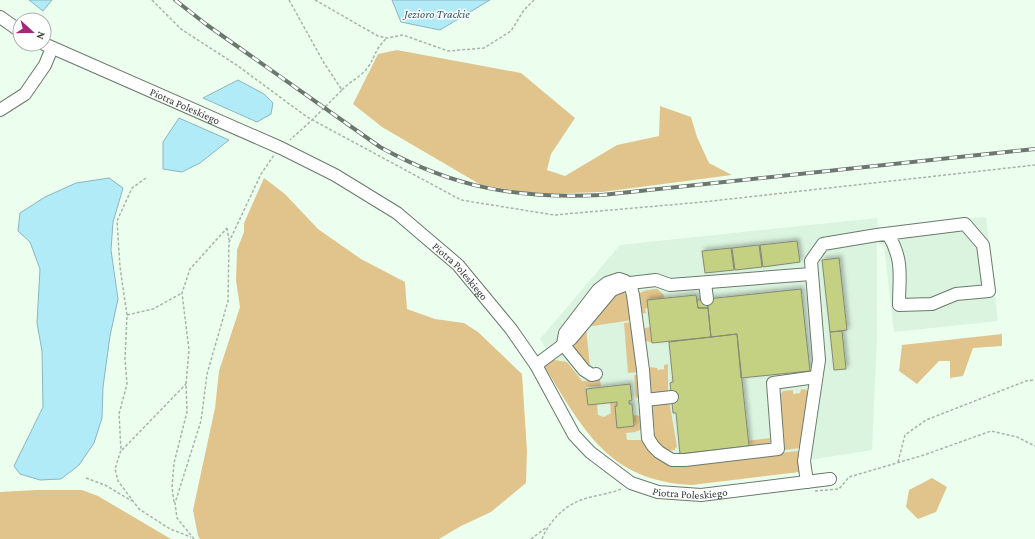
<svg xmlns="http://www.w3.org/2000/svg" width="1035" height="539" viewBox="0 0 1035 539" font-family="'Crimson Pro',serif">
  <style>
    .built { fill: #dbf4df }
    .green { fill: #e1c48c }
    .water { fill: #b1ebf8; stroke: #8bb6bd }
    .building { fill: #c4d183; stroke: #858975; filter: url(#shadow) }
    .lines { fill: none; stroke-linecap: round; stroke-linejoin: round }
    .minor-casing { stroke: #6a7a6c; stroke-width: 14 }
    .path { stroke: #a6b4a8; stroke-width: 1.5; stroke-dasharray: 3 2; stroke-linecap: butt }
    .minor { stroke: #fff; stroke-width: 12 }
    .rail-casing { stroke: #6c776e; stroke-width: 4 }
    .rail { stroke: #fff; stroke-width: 2.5; stroke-dasharray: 8; stroke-linecap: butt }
    .labels { text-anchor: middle; stroke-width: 3; stroke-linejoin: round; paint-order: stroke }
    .street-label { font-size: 11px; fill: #333a34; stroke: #fff }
    .water-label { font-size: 12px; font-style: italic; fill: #2b5963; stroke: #fff }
  </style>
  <defs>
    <filter id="shadow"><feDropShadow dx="2.5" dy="-2.5" stdDeviation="2" flood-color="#0004"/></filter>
  </defs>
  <rect width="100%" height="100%" fill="#ecffef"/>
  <path class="built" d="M 986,217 L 998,321 L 894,332 L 884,246 L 877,243 L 877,337 L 872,450 L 699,478 L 596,430 L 540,339 L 620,245 L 877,218 L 878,228 Z"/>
  <path class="green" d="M 397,50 L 521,73 L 575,118 L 551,154 L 547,170 L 565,176 L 617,145 L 659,136 L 660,106 L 691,117 L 697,137 L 709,163 L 732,175 L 602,192 L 539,194 L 481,185 L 382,127 L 353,104 L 378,54 Z
    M 264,178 L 285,194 L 318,229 L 361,259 L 405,282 L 407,309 L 435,319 L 464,323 L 478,332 L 522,374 L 527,451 L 526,483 L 491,512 L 461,526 L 439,539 L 200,539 L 198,536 L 193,510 L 215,408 L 219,371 L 240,307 L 236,281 L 237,250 L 244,232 L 244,223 Z
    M 657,289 L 663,294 L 665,298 L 645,309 L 646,313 L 638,314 C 637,294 635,291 657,289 Z
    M 619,292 L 623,292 L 629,297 L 632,320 L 586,327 L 590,368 L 596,368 L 592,371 L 572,349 L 573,342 L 614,294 Z
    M 633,322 L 638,372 L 628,373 L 624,323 Z
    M 650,327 L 652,343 L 644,340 L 641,329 Z
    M 1002,334 L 1002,346 L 973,348 L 963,376 L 950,378 L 950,361 L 939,361 L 917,384 L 899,371 L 902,345 Z
    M 554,360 L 567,362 L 582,381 L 600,380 L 601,386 L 586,387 L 588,405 L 597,404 L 598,415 L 604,417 L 611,413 L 610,403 L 617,402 L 617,406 L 615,406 L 617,428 C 624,422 632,411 641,417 L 642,429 L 635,432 L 626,433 L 627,440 L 644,440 L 684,464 L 798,451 L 800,472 L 692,485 C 608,481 584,430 544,366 Z
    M 668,364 L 668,394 L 651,393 L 648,388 L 648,370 L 651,367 L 657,368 L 658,370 L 664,369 L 664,365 Z
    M 634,375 L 638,375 L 641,397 L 636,398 Z
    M 801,389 L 807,390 L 808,394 L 800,448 L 785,450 L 780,395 L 783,391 L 793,390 L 793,394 L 800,393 Z
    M 669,400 L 677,447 L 675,448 L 675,450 L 663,451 L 657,448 L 652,433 L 655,432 L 654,426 L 652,426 L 651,408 L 656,403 Z
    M 770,438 L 770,445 L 750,449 L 748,441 Z
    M 932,478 L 947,487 L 936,512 L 918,519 L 906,507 L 909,490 Z
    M 36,490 L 82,490 L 98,496 L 171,539 L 0,539 L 0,492 Z"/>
  <path class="water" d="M 29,0 L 52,0 L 43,11 Z
    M 392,0 L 490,0 L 440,30 L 401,22 Z
    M 238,80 L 264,94 L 273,103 L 271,114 L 257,122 L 203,98 Z
    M 179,118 L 229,140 L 200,163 L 182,172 L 163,169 L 163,142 Z
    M 109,178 L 123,188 L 113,222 L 111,250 L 118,299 L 110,336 L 103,387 L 102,418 L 94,443 L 79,465 L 61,479 L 40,480 L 20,474 L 14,466 L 43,407 L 42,351 L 37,323 L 40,269 L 30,242 L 18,231 L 20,213 L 45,197 L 76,183 Z"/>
  <path class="building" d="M 797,241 L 800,262 L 763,267 L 760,245 Z
    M 759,245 L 762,267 L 735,270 L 732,248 Z
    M 731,248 L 734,270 L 705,273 L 702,251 Z
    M 839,258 L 847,330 L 830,332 L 822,260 Z
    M 801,289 L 810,371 L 741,378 L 737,334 L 711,337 L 707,299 Z
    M 696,295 L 698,308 L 708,308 L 711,337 L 652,343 L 647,300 Z
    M 707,299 L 708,308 L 698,308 L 697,300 Z
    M 842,331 L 846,369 L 834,370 L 830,332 Z
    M 737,334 L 749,446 L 680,454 L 676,413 L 673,413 L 670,383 L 673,382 L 669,342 Z
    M 630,384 L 632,400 L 629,401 L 629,404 L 632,404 L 634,426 L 617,428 L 615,406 L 617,406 L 617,402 L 588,405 L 586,389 Z"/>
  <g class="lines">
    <defs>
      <g id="minor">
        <path d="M 0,17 L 20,31"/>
        <path id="s1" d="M 44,44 L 281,148 L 335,175 L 397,213 L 458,265 L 511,329 L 536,365 L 574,435 L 590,452 L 631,483 L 658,492 L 701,495 L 830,479"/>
        <path d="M 0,110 L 25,94 L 45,65 L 52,48"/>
        <path d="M 630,283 L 633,295 L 643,370 L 648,438 L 653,446 L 659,452 L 672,460 L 685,460 L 778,449 L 773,383 L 816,377"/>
        <path d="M 705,283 L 707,299"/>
        <path d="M 536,365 L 571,339 L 612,290 L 630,283 L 656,280 L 670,285 L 811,274"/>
        <path d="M 596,374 L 592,375 L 584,370 L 563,344 L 565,333 L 598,290 L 607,283 L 619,279 L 625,281"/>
        <path d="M 645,400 L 672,397"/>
        <path d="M 807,482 L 804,461 L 819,360 L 811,261 L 823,244 L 877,235 L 965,224 L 983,245 L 989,291 L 956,294 L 932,304 L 899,305 C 899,276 904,261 888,234"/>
      </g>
    </defs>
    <use href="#minor" class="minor-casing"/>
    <path class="path" d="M 152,0 L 181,29 L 238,66 L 307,117 L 461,200 L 554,215 L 703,202 L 1035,165
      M 289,0 L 324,63 L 342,90 L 312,120 L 290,140
      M 315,0 L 378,36 L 387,38 L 403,35 L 448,51 L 484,48 L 511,31 L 524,10 L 534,0
      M 342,90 C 350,81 361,77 368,67 C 376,56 374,50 387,38
      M 146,178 L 132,188 L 117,221 L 120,267 L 127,315 L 125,359 L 127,384 L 119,414 L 121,450 L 115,469 L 118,481 L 139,509 L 170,529 L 191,537
      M 227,228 L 229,240
      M 127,315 L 153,309 L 182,293
      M 122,450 L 186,384
      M 898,462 L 905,435 L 926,420 L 1026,381 L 1035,380
      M 86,478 L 105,485 L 132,501
      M 815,491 L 839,489 L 849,477 L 924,455 L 991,431 L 1017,437 L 1035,446
      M 174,502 L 172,487 L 174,463 L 187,412 L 186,384 L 189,350 L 182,293 L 190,269 L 227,228
      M 194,539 L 177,518 L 175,503 L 201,421 L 207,374 L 228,301 L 229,242 L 261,174 L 274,155
      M 531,539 L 547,527
      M 542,539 C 549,521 565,505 584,499 C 596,495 610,494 621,489"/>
    <use href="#minor" class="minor"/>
    <defs>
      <path id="rail" d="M 175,0 L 207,25 L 380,147 C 454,188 517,199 602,195 L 1035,149"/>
    </defs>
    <use href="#rail" class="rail-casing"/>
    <use href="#rail" class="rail"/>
  </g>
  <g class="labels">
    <g class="street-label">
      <text dy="4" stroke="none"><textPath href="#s1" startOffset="154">Piotra Poleskiego</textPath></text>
      <text dy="4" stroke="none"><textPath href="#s1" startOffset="478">Piotra Poleskiego</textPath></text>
      <text dy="4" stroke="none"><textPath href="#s1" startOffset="814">Piotra Poleskiego</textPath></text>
    </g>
    <g class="water-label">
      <text x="437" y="18">Jezioro Trackie</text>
    </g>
  </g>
  <g transform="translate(32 32) rotate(111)"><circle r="19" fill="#ffffff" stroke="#adb0ae"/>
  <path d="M0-3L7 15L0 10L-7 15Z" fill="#a52777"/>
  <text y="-6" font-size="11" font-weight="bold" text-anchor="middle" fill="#333a34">N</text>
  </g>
</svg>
